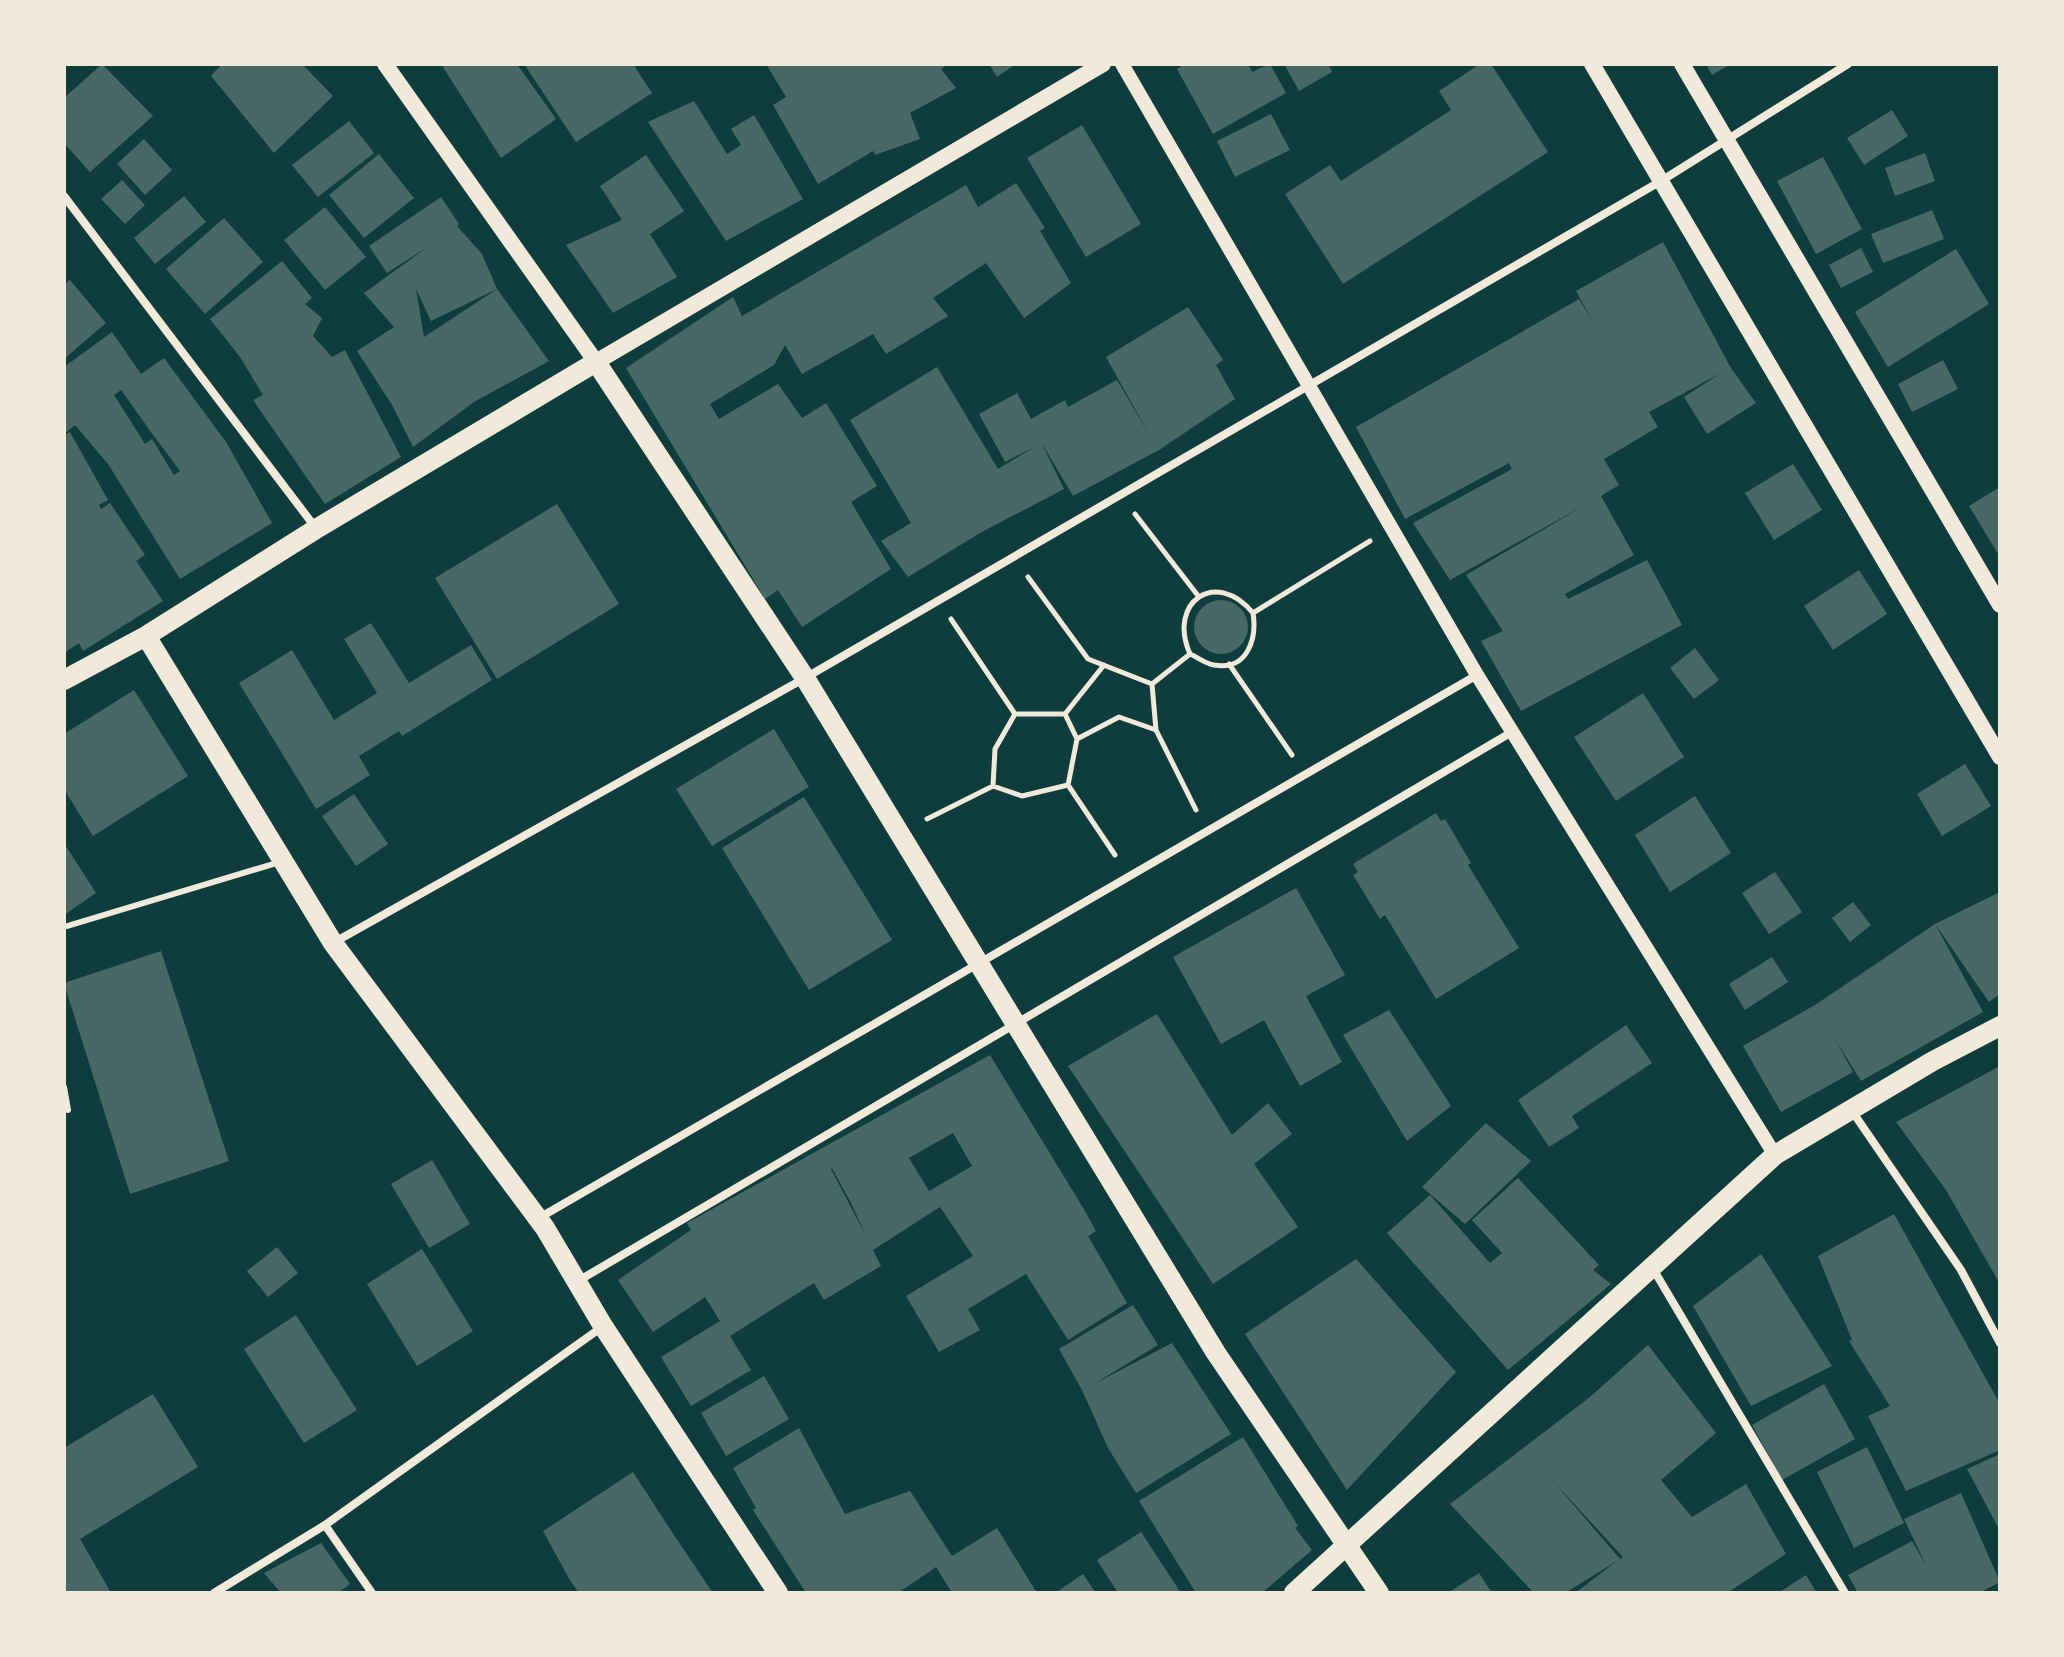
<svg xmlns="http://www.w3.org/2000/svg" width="2064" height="1657" viewBox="0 0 2064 1657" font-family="Arial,sans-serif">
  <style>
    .building { fill: #486865; fill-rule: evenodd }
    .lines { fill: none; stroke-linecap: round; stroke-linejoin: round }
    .path { stroke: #f1e9da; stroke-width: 5 }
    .service { stroke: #f1e9da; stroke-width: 6 }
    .minor { stroke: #f1e9da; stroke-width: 8 }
    .tertiary { stroke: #f1e9da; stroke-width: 14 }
    .secondary { stroke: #f1e9da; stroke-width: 16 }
    .primary { stroke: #f1e9da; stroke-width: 20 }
  </style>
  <rect width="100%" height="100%" fill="#0f3d3e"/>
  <path class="building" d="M 102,64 L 153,116 L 90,172 L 64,143 L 64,98 Z
    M 222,64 L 302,64 L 333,96 L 274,153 L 211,76 Z
    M 441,64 L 517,64 L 556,119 L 501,158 Z
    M 524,64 L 633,64 L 652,93 L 576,142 Z
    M 766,64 L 948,64 L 941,69 L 956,88 L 910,113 L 920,139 L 875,155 L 873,151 L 818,184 L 773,105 L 786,97 Z
    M 989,64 L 1016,64 L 997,77 Z
    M 1185,64 L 1248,64 L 1252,72 L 1270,64 L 1286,93 L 1213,134 L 1177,69 Z
    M 1284,64 L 1328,64 L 1332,72 L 1299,91 Z
    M 1480,64 L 1491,64 L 1548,152 L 1343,284 L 1285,194 L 1330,165 L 1341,181 L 1451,110 L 1439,91 Z
    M 1706,64 L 1731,64 L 1712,75 Z
    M 694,101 L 727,154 L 741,145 L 731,129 L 754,115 L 803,199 L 726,241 L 648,122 Z
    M 1892,110 L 1908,136 L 1864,165 L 1847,138 Z
    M 1271,114 L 1290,150 L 1235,177 L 1217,141 Z
    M 349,121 L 374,153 L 318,197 L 292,165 Z
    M 1082,125 L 1141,224 L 1086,257 L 1027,158 Z
    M 144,139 L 172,170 L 145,195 L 117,164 Z
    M 1925,153 L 1935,181 L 1895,196 L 1885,168 Z
    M 379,154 L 414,198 L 364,238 L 329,195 Z
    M 646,155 L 684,211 L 650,234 L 677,277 L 613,313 L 566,245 L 622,220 L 600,186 Z
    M 1823,157 L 1862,229 L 1816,254 L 1777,181 Z
    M 122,180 L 145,205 L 125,224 L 101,199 Z
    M 1016,183 L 1045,228 L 1040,231 L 1071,283 L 1024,318 L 986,263 L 933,298 L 948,316 L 886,354 L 873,334 L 802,374 L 785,345 L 774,365 L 710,404 L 719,419 L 778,384 L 802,418 L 826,403 L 877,486 L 851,502 L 891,569 L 802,627 L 778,590 L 765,599 L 626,368 L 733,297 L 742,316 L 966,185 L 978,207 Z
    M 184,196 L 206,222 L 155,264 L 134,238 Z
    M 441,197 L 459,224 L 457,226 L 482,254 L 497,289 L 549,361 L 474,402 L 413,447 L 392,405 L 357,351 L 394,327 L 364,293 L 429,246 L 387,273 L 369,246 ZM 416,289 L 431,321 L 497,289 L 424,337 Z
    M 325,207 L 366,257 L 325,290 L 284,240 Z
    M 1932,210 L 1944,239 L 1883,263 L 1871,234 Z
    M 224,218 L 263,262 L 205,314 L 166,269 Z
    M 1663,242 L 1731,368 L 1756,403 L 1707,434 L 1684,397 L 1721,373 L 1649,412 L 1658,427 L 1604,459 L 1619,485 L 1601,496 L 1634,555 L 1565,594 L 1568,599 L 1647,560 L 1682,625 L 1521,711 L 1481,641 L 1503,631 L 1466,575 L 1585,505 L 1450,580 L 1413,523 L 1512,469 L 1509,463 L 1405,519 L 1356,427 L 1579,299 L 1593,322 L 1576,291 Z
    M 1861,248 L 1873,272 L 1841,288 L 1829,265 Z
    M 1956,249 L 1989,304 L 1888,367 L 1855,312 Z
    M 282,261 L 312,298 L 305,304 L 322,318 L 313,336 L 332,357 L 345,350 L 401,457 L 325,504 L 253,400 L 263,395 L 240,357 L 210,319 Z
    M 70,280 L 106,323 L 64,359 L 64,285 Z
    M 1188,307 L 1223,360 L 1216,365 L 1235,399 L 1159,450 L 1073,496 L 1041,442 L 1064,489 L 980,533 L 908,577 L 881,541 L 911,523 L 850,420 L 937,367 L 998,469 L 1034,447 L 1005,462 L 979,414 L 1017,393 L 1031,419 L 1065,400 L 1068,407 L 1117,380 L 1151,438 L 1106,357 Z
    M 112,332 L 141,374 L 164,358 L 226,442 L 272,523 L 180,579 L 108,464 L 75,425 L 64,434 L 64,367 ZM 121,390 L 151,432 L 180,471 L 174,475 L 152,439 L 145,444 L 114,395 Z
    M 1943,360 L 1958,389 L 1912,412 L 1898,384 Z
    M 70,432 L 108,500 L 99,505 L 101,509 L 110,503 L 145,555 L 136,561 L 163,601 L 83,651 L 79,643 L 64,653 L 64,435 Z
    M 1793,464 L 1822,510 L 1774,540 L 1745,493 Z
    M 2000,487 L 2000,557 L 1969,506 Z
    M 557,504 L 619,604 L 497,679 L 435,578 Z
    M 1859,570 L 1887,614 L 1833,650 L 1804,606 Z
    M1194 627a27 27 0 1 1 54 0a27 27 0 1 1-54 0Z
    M 371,623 L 409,683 L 471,645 L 492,680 L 402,736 L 399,731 L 359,756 L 370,775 L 316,809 L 239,683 L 292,650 L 334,720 L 377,693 L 344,639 Z
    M 1695,648 L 1719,680 L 1694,699 L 1670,668 Z
    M 134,690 L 188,776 L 93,836 L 64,789 L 64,734 Z
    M 1643,693 L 1684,757 L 1616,801 L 1574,737 Z
    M 774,729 L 809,787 L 712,846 L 676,789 Z
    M 1965,764 L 1991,806 L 1942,836 L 1917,794 Z
    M 354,794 L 388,844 L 356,866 L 322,816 Z
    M 1695,796 L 1731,853 L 1670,892 L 1635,835 Z
    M 804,797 L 892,940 L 809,990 L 722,848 Z
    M 1436,813 L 1441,821 L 1445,819 L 1471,863 L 1468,865 L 1519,948 L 1436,999 L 1385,915 L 1380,919 L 1353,875 L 1358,872 L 1353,864 Z
    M 64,843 L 96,893 L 64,915 Z
    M 1775,872 L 1802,912 L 1769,934 L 1742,893 Z
    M 1296,888 L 1345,975 L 1306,996 L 1342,1062 L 1300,1086 L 1264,1020 L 1221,1044 L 1173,957 Z
    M 2000,892 L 2000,994 L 1989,1002 L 1935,924 Z
    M 1853,902 L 1871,925 L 1850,942 L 1832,918 Z
    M 1935,924 L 1983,1012 L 1861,1081 L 1835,1039 L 1853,1072 L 1781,1112 L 1743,1046 L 1815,1005 Z
    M 161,951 L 229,1161 L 130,1194 L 64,983 Z
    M 1772,957 L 1788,982 L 1745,1010 L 1729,984 Z
    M 1389,1010 L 1451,1106 L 1407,1141 L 1343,1035 Z
    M 1157,1014 L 1232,1135 L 1268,1103 L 1292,1134 L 1254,1164 L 1298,1227 L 1213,1284 L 1068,1066 Z
    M 1626,1025 L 1652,1063 L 1572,1116 L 1579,1128 L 1549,1147 L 1518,1100 Z
    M 990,1055 L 1085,1211 L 1096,1231 L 1088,1236 L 1127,1303 L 1068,1340 L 1026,1274 L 968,1309 L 980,1330 L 939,1352 L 906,1296 L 973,1256 L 940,1207 L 873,1250 L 881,1266 L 824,1300 L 814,1283 L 730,1336 L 751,1370 L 691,1406 L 661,1357 L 720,1321 L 705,1297 L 653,1332 L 618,1280 L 691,1230 L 687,1223 ZM 953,1133 L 972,1166 L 929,1191 L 909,1158 ZM 832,1168 L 852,1205 L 866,1236 L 831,1169 Z
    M 2000,1066 L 2000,1284 L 1946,1190 L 1896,1122 Z
    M 1486,1123 L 1531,1161 L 1465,1224 L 1422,1187 Z
    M 432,1160 L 470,1224 L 429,1248 L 391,1184 Z
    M 1518,1178 L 1599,1265 L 1593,1270 L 1611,1284 L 1508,1370 L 1387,1233 L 1430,1195 L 1490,1263 L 1502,1253 L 1472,1220 Z
    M 1894,1214 L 2000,1404 L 2000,1450 L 1906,1491 L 1868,1416 L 1890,1406 L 1849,1341 L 1852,1340 L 1818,1256 Z
    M 277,1247 L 298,1273 L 268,1297 L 247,1271 Z
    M 422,1249 L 473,1331 L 417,1366 L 367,1284 Z
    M 1761,1254 L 1832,1366 L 1751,1406 L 1693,1306 Z
    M 1356,1259 L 1456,1372 L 1347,1490 L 1245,1334 Z
    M 1133,1305 L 1158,1345 L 1094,1384 L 1172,1343 L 1231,1434 L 1136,1493 L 1108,1448 L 1082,1390 L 1059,1349 Z
    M 296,1315 L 357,1410 L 304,1443 L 244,1349 Z
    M 1648,1345 L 1716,1433 L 1661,1480 L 1692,1517 L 1746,1484 L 1786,1554 L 1727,1593 L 1575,1593 L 1617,1561 L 1565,1593 L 1534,1593 L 1450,1504 L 1590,1397 ZM 1553,1481 L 1623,1557 L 1620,1559 Z
    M 764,1376 L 789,1419 L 726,1456 L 701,1413 Z
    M 1824,1384 L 1855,1439 L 1782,1480 L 1752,1425 Z
    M 153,1394 L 198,1467 L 80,1539 L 110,1591 L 67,1593 L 64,1588 L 64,1448 Z
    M 799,1428 L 845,1514 L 910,1491 L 952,1556 L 997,1528 L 1037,1593 L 952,1593 L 936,1567 L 898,1593 L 806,1593 L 753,1510 L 756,1508 L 733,1468 Z
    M 1243,1437 L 1298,1526 L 1295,1528 L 1312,1550 L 1262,1593 L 1196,1593 L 1139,1501 Z
    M 1867,1447 L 1904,1523 L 1854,1548 L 1817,1472 Z
    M 2000,1454 L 2000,1531 L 1967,1469 Z
    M 633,1472 L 668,1526 L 713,1593 L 579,1593 L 571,1582 L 543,1531 Z
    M 1961,1493 L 2000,1582 L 1979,1593 L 1858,1593 L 1848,1575 L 1912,1541 L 1927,1567 L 1904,1519 Z
    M 1141,1532 L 1181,1593 L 1118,1593 L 1097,1560 Z
    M 321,1543 L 350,1584 L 338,1593 L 281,1593 L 264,1573 Z
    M 1479,1573 L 1492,1593 L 1448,1593 Z
    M 1083,1574 L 1096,1593 L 1055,1593 Z
    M 1806,1575 L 1817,1593 L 1778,1593 Z"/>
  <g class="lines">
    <path class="path" d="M 1135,514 L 1199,597
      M 1028,577 L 1088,659 L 1152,684 L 1190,654
      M 1253,613 C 1216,568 1167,602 1190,654 C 1197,657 1206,664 1214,665 C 1248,671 1257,638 1253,613 L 1370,541
      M 951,619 L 1015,714 L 1065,714 L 1104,665
      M 1229,664 L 1292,755
      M 1152,684 L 1156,730 L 1196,810
      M 1065,714 L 1077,739 L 1068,785 L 1115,855
      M 1077,739 L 1119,717 L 1156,730
      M 993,786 L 995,749 L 1015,714
      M 927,819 L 993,786 L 1022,796 L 1068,785"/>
    <path class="service" d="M 64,927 L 280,862
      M 64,1087 L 68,1110"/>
    <path class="minor" d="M 64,196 L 315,527
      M 333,943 L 805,678 L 1661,181 L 1848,64
      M 1852,1111 L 1961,1270 L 2000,1343
      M 539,1218 L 1477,675
      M 1652,1267 L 1845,1593
      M 578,1281 L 1512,732
      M 325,1525 L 372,1593
      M 214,1593 L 325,1525 L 602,1327"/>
    <path class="tertiary" d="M 1122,64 L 1477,675 L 1775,1155"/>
    <path class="secondary" d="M 385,64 L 596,362 L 1103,64
      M 1592,64 L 2000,757
      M 1682,64 L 2000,605"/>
    <path class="primary" d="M 146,636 L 333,943 L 545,1228 L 603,1326 L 778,1593
      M 64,680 L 146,636 L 316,529 L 596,362 L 805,678 L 1216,1353 L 1379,1593
      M 1294,1593 L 1775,1155 L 1933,1061 L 2000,1026"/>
  </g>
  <rect width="2064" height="1657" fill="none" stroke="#f1e9da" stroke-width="132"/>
</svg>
